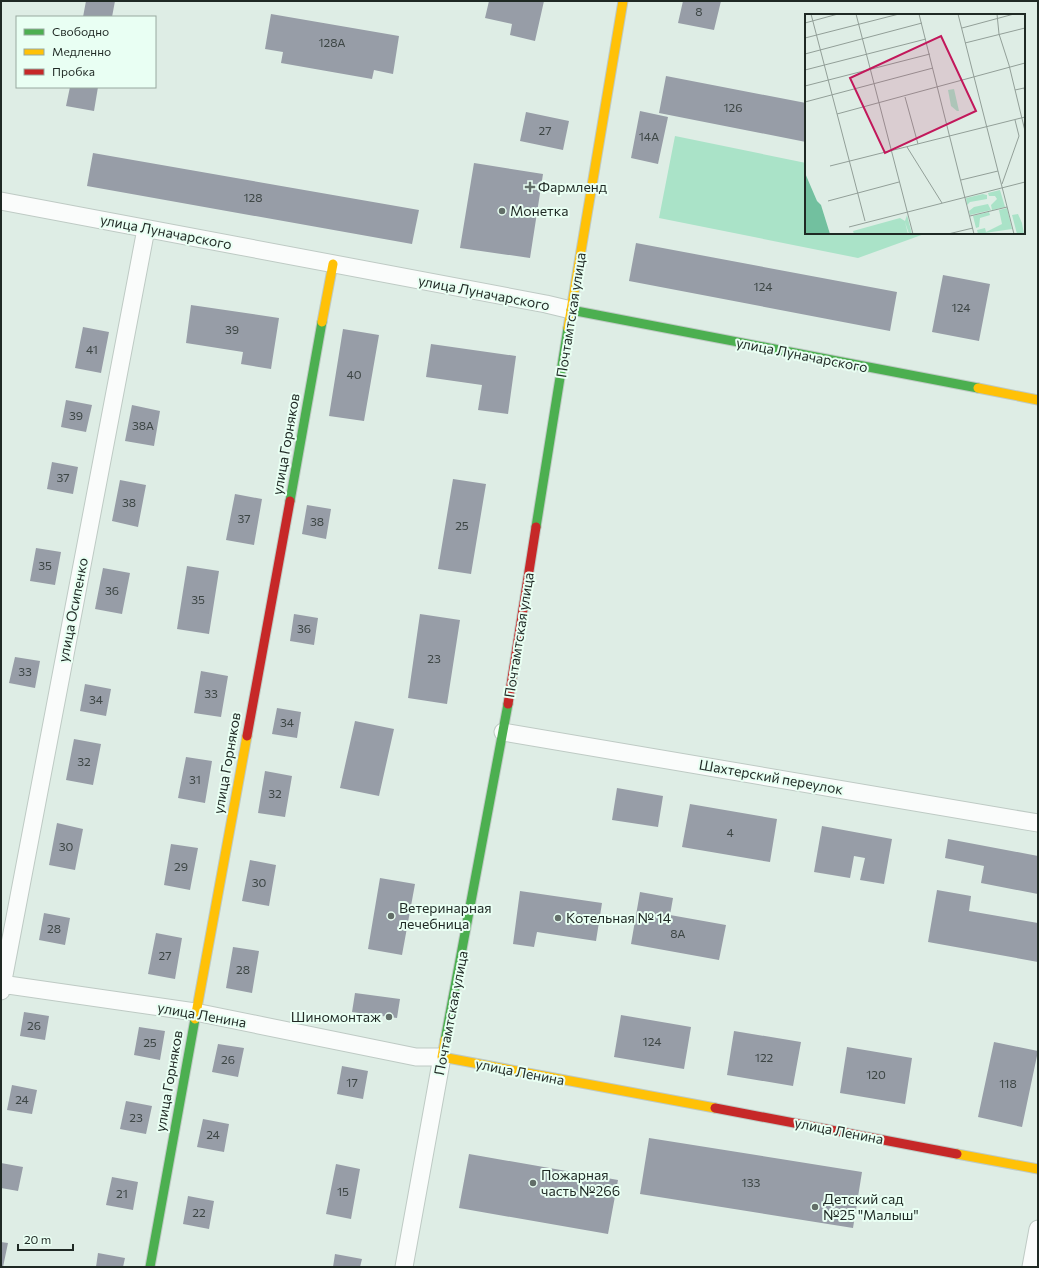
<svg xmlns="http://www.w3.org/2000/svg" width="1039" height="1268" viewBox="0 0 1039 1268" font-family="Commissioner,sans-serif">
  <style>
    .green { fill: #aae3c8 }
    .building { fill: #979da7 }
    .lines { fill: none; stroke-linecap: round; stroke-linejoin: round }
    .street-casing { stroke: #becac4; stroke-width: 19 }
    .fast-casing { stroke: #becac4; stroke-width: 11 }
    .slow-casing { stroke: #becac4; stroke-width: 11 }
    .jam-casing { stroke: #becac4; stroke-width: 11 }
    .street { stroke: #fafcfb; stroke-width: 17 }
    .fast { stroke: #4caf50; stroke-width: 9 }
    .slow { stroke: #ffc107; stroke-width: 9 }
    .jam { stroke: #c62828; stroke-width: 9 }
    .poi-dot { fill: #626e68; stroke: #e9fff3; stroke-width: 1.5 }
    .labels { text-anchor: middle; stroke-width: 4; stroke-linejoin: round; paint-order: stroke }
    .number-label { font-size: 12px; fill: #3d4645 }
    .poi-label { font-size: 14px; fill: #1f2924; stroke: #e9fff3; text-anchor: start }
    .street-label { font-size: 14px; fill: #1f2924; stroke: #e9fff3 }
    .inset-road { fill: none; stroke: #929f98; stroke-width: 1 }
    .view { fill: #c2185b; fill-opacity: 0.15; stroke: #c2185b; stroke-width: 2 }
    .inset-edge { fill: none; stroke: #1f2924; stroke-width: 2 }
  </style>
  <rect width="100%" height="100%" fill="#deede5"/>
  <path class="green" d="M 675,136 L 806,163 L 806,233 L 927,233 L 858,258 L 659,218 Z"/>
  <path class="building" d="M 86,1 L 115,1 L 112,17 L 83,17 Z
    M 489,1 L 544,1 L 535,41 L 510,35 L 512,24 L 485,18 Z
    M 683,1 L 721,1 L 714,30 L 678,23 Z
    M 271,14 L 399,36 L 393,74 L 374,70 L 372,79 L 281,63 L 283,52 L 265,49 Z
    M 666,76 L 806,103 L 806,142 L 659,113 Z
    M 70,87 L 98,87 L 94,111 L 66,106 Z
    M 640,111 L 668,117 L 658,164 L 631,158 Z
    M 526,112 L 569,121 L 563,150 L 520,141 Z
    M 93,153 L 419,210 L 412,244 L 87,186 Z
    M 474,163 L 543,174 L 530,258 L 460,248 Z
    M 636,243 L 897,292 L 890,331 L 629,281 Z
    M 943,275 L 990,284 L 979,341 L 932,332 Z
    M 191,305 L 279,318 L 271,369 L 241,364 L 243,352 L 186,343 Z
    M 83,327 L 109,332 L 101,373 L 75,368 Z
    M 343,329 L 379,335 L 364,421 L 329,416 Z
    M 431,344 L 516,356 L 508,414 L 478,410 L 482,385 L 426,377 Z
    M 66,400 L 92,405 L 86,432 L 61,427 Z
    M 132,405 L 160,411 L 154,446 L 125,441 Z
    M 52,462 L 78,467 L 73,494 L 47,489 Z
    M 453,479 L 486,484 L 471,574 L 438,569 Z
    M 120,480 L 146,485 L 138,527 L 112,521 Z
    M 235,494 L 262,499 L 254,545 L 226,540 Z
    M 307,505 L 331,509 L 326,539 L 302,534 Z
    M 36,548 L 61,552 L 55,585 L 30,581 Z
    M 187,566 L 219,571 L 209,634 L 177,629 Z
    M 103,568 L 130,573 L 122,614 L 95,609 Z
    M 294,614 L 318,618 L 314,645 L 290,641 Z
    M 420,614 L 460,620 L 447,704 L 408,698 Z
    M 15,657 L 40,661 L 35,688 L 9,683 Z
    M 201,671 L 228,676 L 221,717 L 194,713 Z
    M 85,684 L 111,689 L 106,716 L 80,711 Z
    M 277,708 L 301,712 L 297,738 L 272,734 Z
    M 355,721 L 394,729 L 379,796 L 340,788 Z
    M 74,739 L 101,744 L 93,785 L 66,780 Z
    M 186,757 L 212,761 L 205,803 L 178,798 Z
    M 265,771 L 292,776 L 285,817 L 258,813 Z
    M 617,788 L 663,796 L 658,827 L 612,820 Z
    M 690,804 L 777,819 L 770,862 L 682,847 Z
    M 57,823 L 83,829 L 75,870 L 49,865 Z
    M 822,826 L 892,839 L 884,884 L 860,880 L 865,858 L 854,856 L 850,878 L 814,872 Z
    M 948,839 L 1038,856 L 1038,894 L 981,883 L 984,866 L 945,858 Z
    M 171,844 L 198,848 L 190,890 L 164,885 Z
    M 250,860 L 276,865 L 269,906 L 242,901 Z
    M 380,878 L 415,884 L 402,955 L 368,949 Z
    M 937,890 L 971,896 L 969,911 L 1038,923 L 1038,962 L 928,942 Z
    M 520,891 L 602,903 L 596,941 L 537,932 L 534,947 L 513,944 Z
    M 640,892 L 673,898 L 670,915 L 726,925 L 719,960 L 631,944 Z
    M 44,913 L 70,918 L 65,945 L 39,940 Z
    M 156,933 L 182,938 L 175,979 L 148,974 Z
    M 233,947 L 259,951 L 252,993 L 226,988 Z
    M 355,993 L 400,999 L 397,1018 L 352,1012 Z
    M 24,1012 L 49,1016 L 45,1040 L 20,1036 Z
    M 621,1015 L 691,1027 L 684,1069 L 614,1057 Z
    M 139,1027 L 165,1031 L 160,1060 L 134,1055 Z
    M 734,1031 L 801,1042 L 793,1086 L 727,1075 Z
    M 994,1042 L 1038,1051 L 1022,1127 L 978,1117 Z
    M 218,1044 L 244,1048 L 238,1077 L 212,1072 Z
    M 847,1047 L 912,1058 L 905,1104 L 840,1093 Z
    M 342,1066 L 368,1071 L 363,1099 L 337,1094 Z
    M 12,1085 L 37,1090 L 32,1114 L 7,1110 Z
    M 126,1101 L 152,1106 L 146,1134 L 120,1129 Z
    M 203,1119 L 229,1124 L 224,1152 L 197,1147 Z
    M 649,1138 L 862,1172 L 853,1228 L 640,1194 Z
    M 469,1154 L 618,1180 L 608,1234 L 459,1208 Z
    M 1,1163 L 23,1167 L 18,1191 L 1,1188 Z
    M 336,1164 L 360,1169 L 351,1219 L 326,1214 Z
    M 112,1177 L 138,1182 L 133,1210 L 106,1205 Z
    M 188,1196 L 214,1201 L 209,1229 L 183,1224 Z
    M 1,1242 L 8,1243 L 3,1267 L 1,1267 Z
    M 98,1253 L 125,1258 L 123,1267 L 96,1267 Z
    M 335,1254 L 362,1259 L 360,1267 L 333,1267 Z"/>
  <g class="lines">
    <defs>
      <path id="street" d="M 1,201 L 546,304 L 571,310
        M 503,732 L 1038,823
        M 1,984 L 195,1012 L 416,1057 L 442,1057 L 404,1267
        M 1,991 L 146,229
        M 1031,1267 L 1038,1229"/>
      <path id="fast" d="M 571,310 L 978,388
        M 290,501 L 322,322
        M 536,527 L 568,328
        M 445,1040 L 508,704
        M 150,1267 L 195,1019"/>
      <path id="slow" d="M 322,322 L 333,264
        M 568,328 L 623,1
        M 978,388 L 1038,400
        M 195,1019 L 247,736
        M 445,1040 L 442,1057 L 715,1108
        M 957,1154 L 1038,1169"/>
      <path id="jam" d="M 508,704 L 536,527
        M 247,736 L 290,501
        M 715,1108 L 957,1154"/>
    </defs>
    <use href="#street" class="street-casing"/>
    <use href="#fast" class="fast-casing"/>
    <use href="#slow" class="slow-casing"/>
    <use href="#jam" class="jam-casing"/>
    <use href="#street" class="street"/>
    <use href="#fast" class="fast"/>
    <use href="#slow" class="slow"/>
    <use href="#jam" class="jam"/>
  </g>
  <g class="poi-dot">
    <path d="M528 181h4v4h4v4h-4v4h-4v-4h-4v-4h4z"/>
    <circle cx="502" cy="211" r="4"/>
    <circle cx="391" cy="916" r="4"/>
    <circle cx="558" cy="918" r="4"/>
    <circle cx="389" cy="1017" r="4"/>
    <circle cx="533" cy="1183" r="4"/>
    <circle cx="815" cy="1207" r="4"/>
  </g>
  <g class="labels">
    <g class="number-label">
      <text x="699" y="16">8</text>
      <text x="332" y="47">128А</text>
      <text x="733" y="112">126</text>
      <text x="545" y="135">27</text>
      <text x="649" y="141">14А</text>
      <text x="253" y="202">128</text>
      <text x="763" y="291">124</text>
      <text x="961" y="312">124</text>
      <text x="232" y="334">39</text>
      <text x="92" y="354">41</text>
      <text x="354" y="379">40</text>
      <text x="76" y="420">39</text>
      <text x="143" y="430">38А</text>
      <text x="63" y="482">37</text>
      <text x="129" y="507">38</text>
      <text x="244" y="523">37</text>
      <text x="317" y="526">38</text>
      <text x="462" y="530">25</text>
      <text x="45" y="570">35</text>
      <text x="112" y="595">36</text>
      <text x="198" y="604">35</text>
      <text x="304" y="633">36</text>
      <text x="434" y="663">23</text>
      <text x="25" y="676">33</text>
      <text x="211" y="698">33</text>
      <text x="96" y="704">34</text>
      <text x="287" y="727">34</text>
      <text x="84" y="766">32</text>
      <text x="195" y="784">31</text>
      <text x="275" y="798">32</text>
      <text x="730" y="837">4</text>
      <text x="66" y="851">30</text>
      <text x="181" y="871">29</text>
      <text x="259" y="887">30</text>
      <text x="54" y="933">28</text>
      <text x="678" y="938">8А</text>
      <text x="165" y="960">27</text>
      <text x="243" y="974">28</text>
      <text x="34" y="1030">26</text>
      <text x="652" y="1046">124</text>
      <text x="150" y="1047">25</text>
      <text x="764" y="1062">122</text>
      <text x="228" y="1064">26</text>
      <text x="876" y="1079">120</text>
      <text x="352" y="1087">17</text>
      <text x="1008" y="1088">118</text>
      <text x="22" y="1104">24</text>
      <text x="136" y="1122">23</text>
      <text x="213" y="1139">24</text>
      <text x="751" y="1187">133</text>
      <text x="343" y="1196">15</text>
      <text x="122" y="1198">21</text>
      <text x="199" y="1217">22</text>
    </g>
    <g class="poi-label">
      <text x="538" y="192">Фармленд</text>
      <text x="510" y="216">Монетка</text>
      <text x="399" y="913">Ветеринарная<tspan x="399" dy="16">лечебница</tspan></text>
      <text x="566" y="923">Котельная № 14</text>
      <text x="381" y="1022" text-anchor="end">Шиномонтаж</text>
      <text x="541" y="1180">Пожарная<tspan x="541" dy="16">часть №266</tspan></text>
      <text x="823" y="1204">Детский сад<tspan x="823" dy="16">№25 "Малыш"</tspan></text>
    </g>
    <g class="street-label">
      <text transform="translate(166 232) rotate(11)" y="5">улица Луначарского</text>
      <text transform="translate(484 293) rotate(11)" y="5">улица Луначарского</text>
      <text transform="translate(571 315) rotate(-81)" y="5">Почтамтская улица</text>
      <text transform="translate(802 355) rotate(11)" y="5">улица Луначарского</text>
      <text transform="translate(286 444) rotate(-80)" y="5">улица Горняков</text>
      <text transform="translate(73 610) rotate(-79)" y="5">улица Осипенко</text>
      <text transform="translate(519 635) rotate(-81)" y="5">Почтамтская улица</text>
      <text transform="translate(227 763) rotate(-80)" y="5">улица Горняков</text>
      <text transform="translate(771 777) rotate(10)" y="5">Шахтерский переулок</text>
      <text transform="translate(451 1013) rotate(-79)" y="5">Почтамтская улица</text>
      <text transform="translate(202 1015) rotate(10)" y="5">улица Ленина</text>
      <text transform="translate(520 1072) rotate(11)" y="5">улица Ленина</text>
      <text transform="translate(169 1081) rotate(-80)" y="5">улица Горняков</text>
      <text transform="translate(839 1131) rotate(11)" y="5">улица Ленина</text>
    </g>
  </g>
  <g transform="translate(805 14)">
    <rect width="220" height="220" fill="#deede5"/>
    <path d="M 149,75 L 154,97 L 152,97 L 146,92 L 143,76 ZM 195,176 L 200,193 L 187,196 L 186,191 L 192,185 L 190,182 L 184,182 L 183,179 ZM 178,180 L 182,181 L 182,185 L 165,188 L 162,191 L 161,184 ZM 183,190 L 186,196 L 165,201 L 164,197 L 169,193 ZM 202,194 L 207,215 L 173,220 L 172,216 L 180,214 L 181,218 L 197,210 L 194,196 ZM 184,198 L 185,201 L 175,204 L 174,213 L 171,214 L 168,202 ZM 213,200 L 217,209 L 219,220 L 212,220 L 207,201 ZM 102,201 L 107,220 L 104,220 L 100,208 L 103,220 L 49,220 L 48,217 L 95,204 L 100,207 Z" fill="#aae3c8"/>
    <path d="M 0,159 L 12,187 L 16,191 L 25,220 L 0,220 Z" fill="#72c09f"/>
    <path class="inset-road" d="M 6,0 L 60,207M 51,0 L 108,220M 114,0 L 169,220M 153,0 L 209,220M 192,0 L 194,20 L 204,51 L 220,117M 0,9 L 33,0M 157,14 L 209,0M 0,24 L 94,0M 160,29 L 220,14M 0,40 L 117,9M 0,56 L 121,25M 0,72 L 125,40M 210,76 L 219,74 L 220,78M 100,83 L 113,130M 0,88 L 128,54M 32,100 L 220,49M 102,133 L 137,189M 25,152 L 220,103M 156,166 L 193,157M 197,170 L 214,122 L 210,106M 23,187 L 94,168M 165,202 L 202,193M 44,213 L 220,168M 143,220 L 168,214"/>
    <path class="view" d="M 136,22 L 171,97 L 80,139 L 45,64 Z"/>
    <rect width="220" height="220" class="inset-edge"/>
  </g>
  <rect width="1039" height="1268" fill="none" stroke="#1f2924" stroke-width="4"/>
  <rect x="16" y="16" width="140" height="72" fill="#e9fff3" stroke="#98a9a0"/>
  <rect x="24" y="29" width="20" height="6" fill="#4caf50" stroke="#98a9a0"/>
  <text x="52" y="36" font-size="12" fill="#1f2924">Свободно</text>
  <rect x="24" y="49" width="20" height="6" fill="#ffc107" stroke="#98a9a0"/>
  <text x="52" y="56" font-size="12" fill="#1f2924">Медленно</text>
  <rect x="24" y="69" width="20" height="6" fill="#c62828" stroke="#98a9a0"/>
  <text x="52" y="76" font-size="12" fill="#1f2924">Пробка</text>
  <path d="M18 1244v6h55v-6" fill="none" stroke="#1f2924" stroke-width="2"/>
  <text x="24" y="1244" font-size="12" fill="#1f2924" stroke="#e9fff3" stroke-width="3" paint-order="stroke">20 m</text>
</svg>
